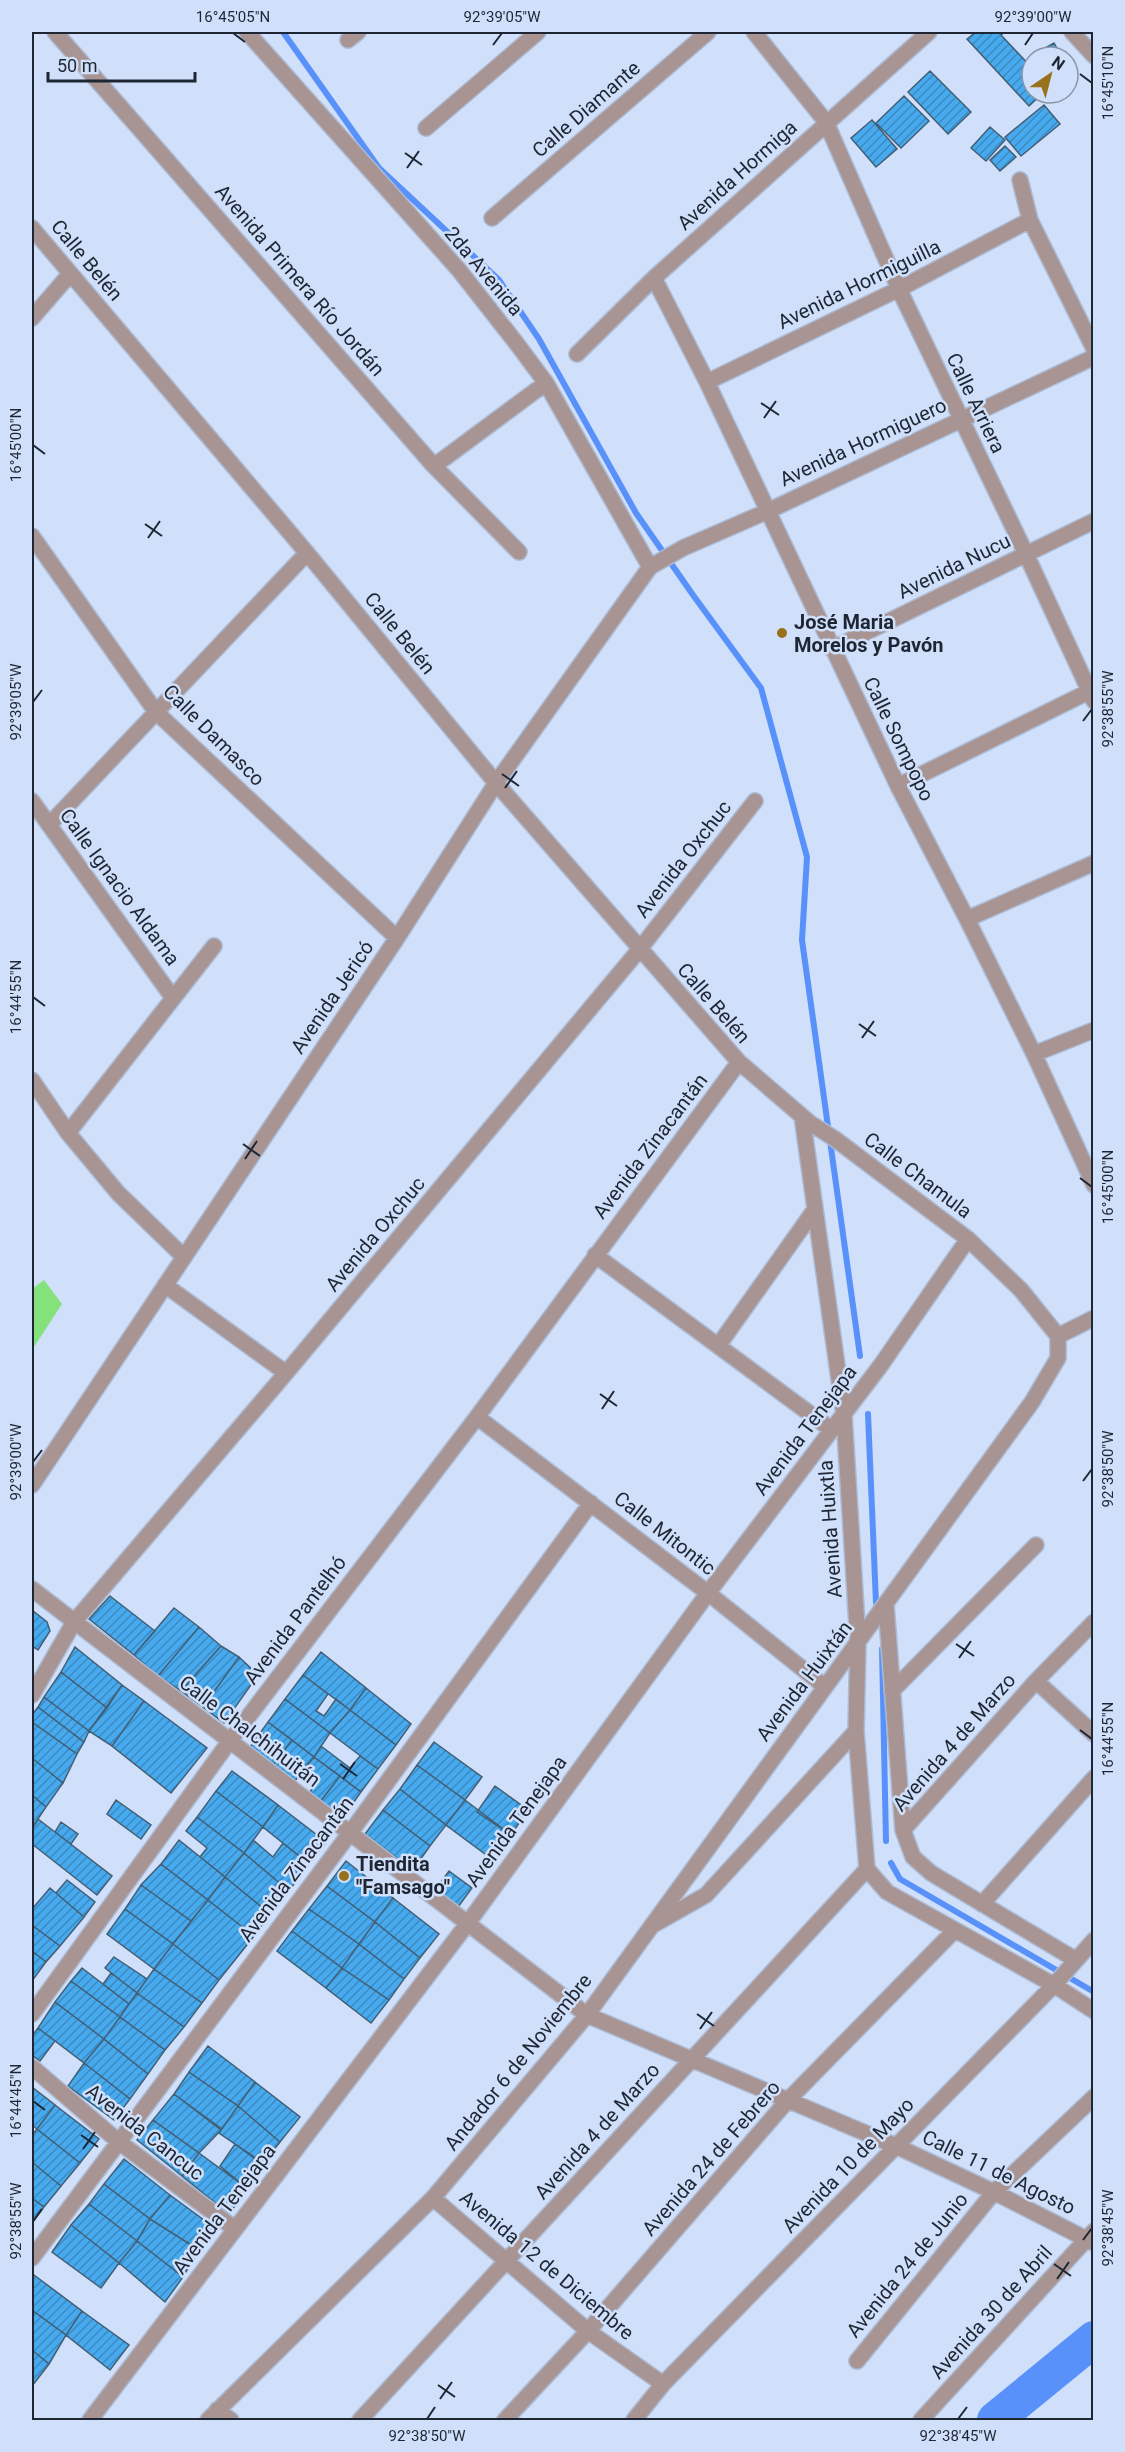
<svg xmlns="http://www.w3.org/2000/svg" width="1125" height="2452" viewBox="0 0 1125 2452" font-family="Roboto,sans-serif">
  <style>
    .park { fill: #84e17b }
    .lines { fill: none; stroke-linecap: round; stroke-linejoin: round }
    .stream { stroke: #5991fb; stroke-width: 6 }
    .river { stroke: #5991fb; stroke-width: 36 }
    .building { fill: url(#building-hatch); stroke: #425f76; stroke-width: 1.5 }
    .street-casing { stroke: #adbad2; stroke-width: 18 }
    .street { stroke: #a79493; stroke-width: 15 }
    .ticks { fill: none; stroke: #1f2633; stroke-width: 2 }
    .poi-dot { fill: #98711c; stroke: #d0dffa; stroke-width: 2 }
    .labels { text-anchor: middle; stroke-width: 5; stroke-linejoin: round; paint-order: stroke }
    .street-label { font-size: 20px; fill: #1f2633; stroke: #d0dffa }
    .poi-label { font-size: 20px; font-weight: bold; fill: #1f2633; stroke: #d0dffa; text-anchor: start }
    .neatline { fill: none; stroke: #1f2633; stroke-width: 2 }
    .ticks-label { font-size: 15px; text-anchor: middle; fill: #1f2633 }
  </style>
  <defs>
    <pattern id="building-hatch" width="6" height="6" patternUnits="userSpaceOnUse" patternTransform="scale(1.5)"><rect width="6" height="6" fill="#47aaee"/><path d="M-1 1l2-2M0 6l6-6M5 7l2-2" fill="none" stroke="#3b8ac1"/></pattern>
  </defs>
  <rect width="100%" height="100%" fill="#d0dffa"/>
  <path class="park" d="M 44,1280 L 62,1304 L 32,1350 L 32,1289 Z"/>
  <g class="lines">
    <path class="stream" d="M 283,32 L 379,168 L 499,280 L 539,339 L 636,513 L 693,595 L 761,688 L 807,857 L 802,940 L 860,1356
      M 868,1414 L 876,1603
      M 882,1649 L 886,1841
      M 891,1863 L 900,1879 L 1094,1992"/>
    <path class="river" d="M 995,2420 L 1094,2339"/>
  </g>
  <path class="building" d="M 976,32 L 1005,32 L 1001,35 L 1032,68 L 1032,93 L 1043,93 L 1029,106 L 967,39 Z
    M 1054,43 L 1062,57 L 1041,57 L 1038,52 Z
    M 930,71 L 971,112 L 948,134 L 908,92 Z
    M 904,96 L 929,121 L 901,148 L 876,123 Z
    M 1044,105 L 1060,124 L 1021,156 L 1005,137 Z
    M 872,120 L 897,149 L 876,167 L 851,138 Z
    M 990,127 L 1005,140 L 986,161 L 971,148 Z
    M 1005,146 L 1016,157 L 1000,171 L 990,160 Z
    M 110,1596 L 155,1631 L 134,1655 L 89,1619 Z
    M 174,1608 L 199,1627 L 158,1676 L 134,1655 Z
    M 32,1610 L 47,1622 L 50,1631 L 38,1650 L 32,1646 Z
    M 199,1627 L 221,1646 L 181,1691 L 158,1676 Z
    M 221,1646 L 239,1657 L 203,1707 L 181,1691 Z
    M 75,1647 L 122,1685 L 107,1708 L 61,1672 Z
    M 321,1652 L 366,1688 L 350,1710 L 303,1675 Z
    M 239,1657 L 258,1675 L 224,1723 L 203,1707 Z
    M 61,1672 L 107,1708 L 89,1731 L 44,1697 Z
    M 303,1675 L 328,1694 L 316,1711 L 324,1716 L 336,1699 L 350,1710 L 330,1733 L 285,1699 Z
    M 122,1685 L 144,1701 L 112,1746 L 89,1731 Z
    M 366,1688 L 411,1724 L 396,1745 L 350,1710 Z
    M 44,1697 L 89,1731 L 84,1742 L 38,1707 Z
    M 285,1699 L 330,1733 L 314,1757 L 268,1722 Z
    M 144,1701 L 207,1748 L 171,1793 L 112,1746 Z
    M 38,1707 L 84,1742 L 77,1754 L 32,1722 L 32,1715 Z
    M 350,1710 L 396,1745 L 378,1769 L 330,1733 Z
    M 32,1722 L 77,1754 L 63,1783 L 32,1758 Z
    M 268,1722 L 292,1740 L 273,1765 L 250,1747 Z
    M 292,1740 L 314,1757 L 294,1782 L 273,1765 Z
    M 434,1742 L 482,1777 L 465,1800 L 417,1765 Z
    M 321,1746 L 350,1768 L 360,1756 L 378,1769 L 361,1792 L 314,1757 Z
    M 314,1757 L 340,1776 L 320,1802 L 309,1793 L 317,1783 L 302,1771 Z
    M 32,1758 L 63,1783 L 46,1807 L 32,1795 Z
    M 417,1765 L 465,1800 L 446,1825 L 400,1789 Z
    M 232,1771 L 278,1805 L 263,1827 L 216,1791 Z
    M 340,1776 L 361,1792 L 342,1819 L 320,1802 Z
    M 495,1786 L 528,1810 L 511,1835 L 477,1812 Z
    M 400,1789 L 446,1825 L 430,1846 L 383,1810 Z
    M 216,1791 L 263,1827 L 244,1853 L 197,1817 Z
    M 32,1795 L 46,1807 L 32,1828 Z
    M 116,1800 L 151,1825 L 141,1839 L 107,1814 Z
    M 465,1800 L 511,1835 L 493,1860 L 446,1825 Z
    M 278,1805 L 326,1842 L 309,1864 L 263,1827 Z
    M 383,1810 L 430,1846 L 413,1870 L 365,1834 Z
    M 197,1817 L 244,1853 L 225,1877 L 200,1857 L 207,1848 L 186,1831 Z
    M 38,1819 L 112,1876 L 97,1895 L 32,1844 L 32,1829 Z
    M 61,1822 L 78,1834 L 71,1844 L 55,1832 Z
    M 179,1840 L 225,1877 L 208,1900 L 161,1864 Z
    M 253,1840 L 273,1857 L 283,1843 L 309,1864 L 289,1891 L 244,1853 Z
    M 244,1853 L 289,1891 L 270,1914 L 225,1877 Z
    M 346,1861 L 393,1898 L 375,1922 L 327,1886 Z
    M 161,1864 L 208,1900 L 191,1921 L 141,1885 Z
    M 449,1871 L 472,1888 L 458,1907 L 435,1890 Z
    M 225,1877 L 270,1914 L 254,1936 L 208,1900 Z
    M 67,1880 L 95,1902 L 84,1917 L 56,1893 Z
    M 141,1885 L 191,1921 L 173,1944 L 125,1909 Z
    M 327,1886 L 375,1922 L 359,1944 L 309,1909 Z
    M 50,1888 L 84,1917 L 60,1946 L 32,1925 L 32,1909 Z
    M 393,1898 L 439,1934 L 420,1958 L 375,1922 Z
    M 208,1900 L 254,1936 L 219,1980 L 173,1944 Z
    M 125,1909 L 173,1944 L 154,1969 L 107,1934 Z
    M 309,1909 L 359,1944 L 342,1968 L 292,1931 Z
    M 375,1922 L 420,1958 L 404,1979 L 359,1944 Z
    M 32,1925 L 60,1946 L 46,1962 L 32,1951 Z
    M 292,1931 L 342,1968 L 326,1988 L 277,1951 Z
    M 173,1944 L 219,1980 L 202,2003 L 154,1969 Z
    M 359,1944 L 404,1979 L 389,2000 L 342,1968 Z
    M 32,1951 L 46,1962 L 32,1981 Z
    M 114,1957 L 147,1979 L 137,1993 L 105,1968 Z
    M 82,1968 L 129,2004 L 120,2017 L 71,1981 Z
    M 342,1968 L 389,2000 L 371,2023 L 326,1988 Z
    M 154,1969 L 202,2003 L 184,2027 L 137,1993 Z
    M 111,1973 L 137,1993 L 129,2004 L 103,1984 Z
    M 71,1981 L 120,2017 L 104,2039 L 55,2002 Z
    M 137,1993 L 184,2027 L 165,2050 L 120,2017 Z
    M 55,2002 L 104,2039 L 84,2063 L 38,2028 Z
    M 120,2017 L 165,2050 L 148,2074 L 104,2039 Z
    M 38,2028 L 55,2041 L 40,2061 L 32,2055 L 32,2036 Z
    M 104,2039 L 148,2074 L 130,2099 L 84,2063 Z
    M 208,2046 L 255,2082 L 238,2106 L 189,2072 Z
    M 84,2063 L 130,2099 L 114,2120 L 68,2086 Z
    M 189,2072 L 238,2106 L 222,2129 L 174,2094 Z
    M 255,2082 L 300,2117 L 280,2142 L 238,2106 Z
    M 32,2087 L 55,2105 L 37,2129 L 32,2125 Z
    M 174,2094 L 221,2130 L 199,2153 L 153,2120 Z
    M 55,2105 L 99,2139 L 80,2163 L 37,2129 Z
    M 238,2106 L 280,2142 L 263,2163 L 219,2133 Z
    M 153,2120 L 199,2153 L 182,2176 L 137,2140 Z
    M 37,2129 L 80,2163 L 61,2186 L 32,2162 L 32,2135 Z
    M 235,2144 L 266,2167 L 248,2189 L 220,2166 Z
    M 199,2153 L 248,2189 L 229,2214 L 182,2176 Z
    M 124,2159 L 170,2195 L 150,2219 L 104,2184 Z
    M 32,2162 L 61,2186 L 44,2207 L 32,2198 Z
    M 104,2184 L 150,2219 L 137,2241 L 89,2204 Z
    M 170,2195 L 212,2226 L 213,2233 L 199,2250 L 150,2219 Z
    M 32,2198 L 44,2207 L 33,2222 L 32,2221 Z
    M 89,2204 L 137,2241 L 119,2263 L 71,2225 Z
    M 150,2219 L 199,2250 L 183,2277 L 137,2241 Z
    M 71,2225 L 119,2263 L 101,2288 L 52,2252 Z
    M 137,2241 L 183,2277 L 165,2302 L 119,2263 Z
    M 34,2275 L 82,2311 L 66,2335 L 32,2310 L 32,2279 Z
    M 32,2310 L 66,2335 L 49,2364 L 32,2350 Z
    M 82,2311 L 129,2345 L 110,2370 L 66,2335 Z
    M 32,2350 L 49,2364 L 32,2386 Z"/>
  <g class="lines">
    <defs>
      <path id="street" d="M 55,32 L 434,466 L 519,552
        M 247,32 L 459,270 L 517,344 L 546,383 L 650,567
        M 754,32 L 826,122 L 899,289 L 1026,554 L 1094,701
        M 1072,32 L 1094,56
        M 348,40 L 358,32
        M 426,128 L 538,32
        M 1020,180 L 1030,220 L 1094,349
        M 492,218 L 708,32
        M 32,228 L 307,553 L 496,783 L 739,1062 L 810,1123 L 835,1139 L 968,1239 L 1021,1290 L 1058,1336
        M 654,278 L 707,382 L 898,786 L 967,919 L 1034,1054 L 1094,1185
        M 32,318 L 70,274
        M 577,354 L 654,278 L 929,32
        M 707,382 L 899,289 L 1030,220
        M 434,466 L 546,383
        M 32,536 L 156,712 L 397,938
        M 832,649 L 1094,521
        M 898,786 L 1094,689
        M 32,801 L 173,998
        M 49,825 L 307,553
        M 967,919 L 1094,863
        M 1034,1054 L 1094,1030
        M 32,1080 L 68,1133 L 118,1193 L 184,1257
        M 802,1116 L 844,1415 L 858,1642 L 856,1731 L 867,1869
        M 68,1133 L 214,946
        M 595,1255 L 832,1430
        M 165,1285 L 286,1373
        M 1058,1336 L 1094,1318
        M 718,1346 L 813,1212
        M 477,1417 L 708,1593 L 824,1686
        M 32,1485 L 397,938 L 496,783 L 650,567 L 683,548 L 768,511 L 1094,357
        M 32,1589 L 587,2015 L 896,2146 L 994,2192 L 1094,2243
        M 886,1605 L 903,1830 L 913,1857 L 931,1873 L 1076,1960
        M 1036,1681 L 1094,1734
        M 892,1691 L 1036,1545
        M 32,1695 L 74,1622 L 286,1373 L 639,950 L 755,801
        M 903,1830 L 1036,1681 L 1094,1622
        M 867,1869 L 887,1892 L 1054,1985 L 1094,2011
        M 982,1904 L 1094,1778
        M 655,1924 L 706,1895 L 856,1731
        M 32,2014 L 229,1742 L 477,1417 L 739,1062
        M 32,2067 L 119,2142 L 235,2229
        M 433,2198 L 588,2331 L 663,2384
        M 32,2258 L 350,1833 L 591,1503
        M 857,2361 L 994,2192 L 1094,2097
        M 217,2410 L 231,2420
        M 90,2420 L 468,1923 L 708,1593 L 881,1365 L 968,1239
        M 208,2420 L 433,2198 L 587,2015 L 1032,1402 L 1058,1358 L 1058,1336
        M 360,2420 L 867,1869
        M 505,2420 L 588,2331 L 788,2100 L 955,1930
        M 634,2420 L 663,2384 L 1054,1985 L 1094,1940
        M 921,2420 L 1094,2231"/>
    </defs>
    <use href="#street" class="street-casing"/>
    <use href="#street" class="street"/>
  </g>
  <path class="ticks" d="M 233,33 L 245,42M 493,45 L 502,33M 1025,45 L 1033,33M 1080,74 L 1092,83M 405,153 L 422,165M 407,168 L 419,151M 761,403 L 779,415M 764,418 L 776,401M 33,445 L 45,454M 145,524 L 162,536M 148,538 L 160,521M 33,702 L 42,690M 1083,721 L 1092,709M 502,774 L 519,786M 505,788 L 517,771M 33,997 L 45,1006M 859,1024 L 876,1036M 862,1038 L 874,1021M 243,1144 L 260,1156M 245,1159 L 257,1141M 1080,1178 L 1092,1187M 600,1394 L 617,1406M 602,1409 L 614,1391M 33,1462 L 42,1450M 1083,1481 L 1092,1469M 956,1644 L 974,1656M 959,1658 L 971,1641M 1080,1730 L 1092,1739M 340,1764 L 357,1776M 343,1779 L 355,1762M 697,2014 L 714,2026M 700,2029 L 712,2012M 33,2101 L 45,2110M 81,2135 L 98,2147M 83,2149 L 95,2132M 33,2221 L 42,2209M 1083,2240 L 1092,2228M 1054,2264 L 1071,2276M 1057,2279 L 1069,2262M 438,2385 L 455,2397M 440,2399 L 452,2382M 427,2419 L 435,2407M 958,2419 L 967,2407"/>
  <g class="poi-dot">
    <circle cx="782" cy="633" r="6"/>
    <circle cx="344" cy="1876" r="6"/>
  </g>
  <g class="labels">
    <g class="street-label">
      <text transform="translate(586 109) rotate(-41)" y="7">Calle Diamante</text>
      <text transform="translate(737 175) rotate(-42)" y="7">Avenida Hormiga</text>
      <text transform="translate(87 260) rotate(50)" y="7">Calle Belén</text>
      <text transform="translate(484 271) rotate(50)" y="7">2da Avenida</text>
      <text transform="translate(300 280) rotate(49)" y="7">Avenida Primera Río Jordán</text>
      <text transform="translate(859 284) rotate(-26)" y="7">Avenida Hormiguilla</text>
      <text transform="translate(976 403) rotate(64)" y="7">Calle Arriera</text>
      <text transform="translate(863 442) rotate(-25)" y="7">Avenida Hormiguero</text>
      <text transform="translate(954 566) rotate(-26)" y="7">Avenida Nucu</text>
      <text transform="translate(400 633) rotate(51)" y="7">Calle Belén</text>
      <text transform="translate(214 735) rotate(45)" y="7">Calle Damasco</text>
      <text transform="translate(899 739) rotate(64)" y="7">Calle Sompopo</text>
      <text transform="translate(683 859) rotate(-52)" y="7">Avenida Oxchuc</text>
      <text transform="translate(120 887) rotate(54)" y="7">Calle Ignacio Aldama</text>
      <text transform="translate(332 997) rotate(-56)" y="7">Avenida Jericó</text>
      <text transform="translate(714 1003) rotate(49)" y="7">Calle Belén</text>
      <text transform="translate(650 1146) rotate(-53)" y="7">Avenida Zinacantán</text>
      <text transform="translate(918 1175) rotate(37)" y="7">Calle Chamula</text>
      <text transform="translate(375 1234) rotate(-50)" y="7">Avenida Oxchuc</text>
      <text transform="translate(805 1430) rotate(-53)" y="7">Avenida Tenejapa</text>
      <text transform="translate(830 1529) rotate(-94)" y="7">Avenida Huixtla</text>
      <text transform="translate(665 1533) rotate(38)" y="7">Calle Mitontic</text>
      <text transform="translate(295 1620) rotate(-53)" y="7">Avenida Pantelhó</text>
      <text transform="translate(804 1681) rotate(-53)" y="7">Avenida Huixtán</text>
      <text transform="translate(250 1731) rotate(37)" y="7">Calle Chalchihuitán</text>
      <text transform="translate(954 1742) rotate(-49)" y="7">Avenida 4 de Marzo</text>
      <text transform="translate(516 1821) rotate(-54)" y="7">Avenida Tenejapa</text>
      <text transform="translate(296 1869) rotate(-53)" y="7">Avenida Zinacantán</text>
      <text transform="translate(518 2062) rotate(-51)" y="7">Andador 6 de Noviembre</text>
      <text transform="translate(597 2131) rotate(-48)" y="7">Avenida 4 de Marzo</text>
      <text transform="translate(145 2132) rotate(38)" y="7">Avenida Cancuc</text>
      <text transform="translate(711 2158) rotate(-49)" y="7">Avenida 24 de Febrero</text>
      <text transform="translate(848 2165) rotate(-46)" y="7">Avenida 10 de Mayo</text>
      <text transform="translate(999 2172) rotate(26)" y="7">Calle 11 de Agosto</text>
      <text transform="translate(224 2209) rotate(-53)" y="7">Avenida Tenejapa</text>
      <text transform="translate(547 2265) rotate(40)" y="7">Avenida 12 de Diciembre</text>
      <text transform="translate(907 2265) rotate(-51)" y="7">Avenida 24 de Junio</text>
      <text transform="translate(991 2312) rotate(-48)" y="7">Avenida 30 de Abril</text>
    </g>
    <g class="poi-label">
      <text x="794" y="629">José Maria<tspan x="794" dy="23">Morelos y Pavón</tspan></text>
      <text x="356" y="1871">Tiendita<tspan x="356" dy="23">"Famsago"</tspan></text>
    </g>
  </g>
  <rect width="1125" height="2452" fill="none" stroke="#d0dffa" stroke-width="66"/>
  <g transform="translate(1050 75) rotate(35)"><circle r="28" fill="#d0dffa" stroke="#8995aa" stroke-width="1.5"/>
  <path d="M0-4.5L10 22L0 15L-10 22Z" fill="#98711c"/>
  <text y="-9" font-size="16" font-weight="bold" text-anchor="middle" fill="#1f2633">N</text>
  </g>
  <path d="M48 72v9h147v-9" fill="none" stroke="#1f2633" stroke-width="3"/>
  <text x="57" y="72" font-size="18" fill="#1f2633" stroke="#d0dffa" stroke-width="4.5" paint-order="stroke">50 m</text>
  <rect x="33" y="33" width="1059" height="2386" class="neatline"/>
  <g class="ticks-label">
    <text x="233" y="22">16°45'05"N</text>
    <text x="502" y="22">92°39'05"W</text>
    <text x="1033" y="22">92°39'00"W</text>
    <text transform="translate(1108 83) rotate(-90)" y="5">16°45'10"N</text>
    <text transform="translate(16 445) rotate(-90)" y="5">16°45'00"N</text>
    <text transform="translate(16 702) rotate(-90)" y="5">92°39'05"W</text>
    <text transform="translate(1108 709) rotate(-90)" y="5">92°38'55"W</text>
    <text transform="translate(16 997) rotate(-90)" y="5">16°44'55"N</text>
    <text transform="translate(1108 1187) rotate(-90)" y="5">16°45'00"N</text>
    <text transform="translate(16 1462) rotate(-90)" y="5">92°39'00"W</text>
    <text transform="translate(1108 1469) rotate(-90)" y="5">92°38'50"W</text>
    <text transform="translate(1108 1739) rotate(-90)" y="5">16°44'55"N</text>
    <text transform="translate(16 2101) rotate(-90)" y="5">16°44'45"N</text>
    <text transform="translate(16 2221) rotate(-90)" y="5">92°38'55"W</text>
    <text transform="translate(1108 2228) rotate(-90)" y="5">92°38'45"W</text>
    <text x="427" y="2441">92°38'50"W</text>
    <text x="958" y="2441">92°38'45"W</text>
  </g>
</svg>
